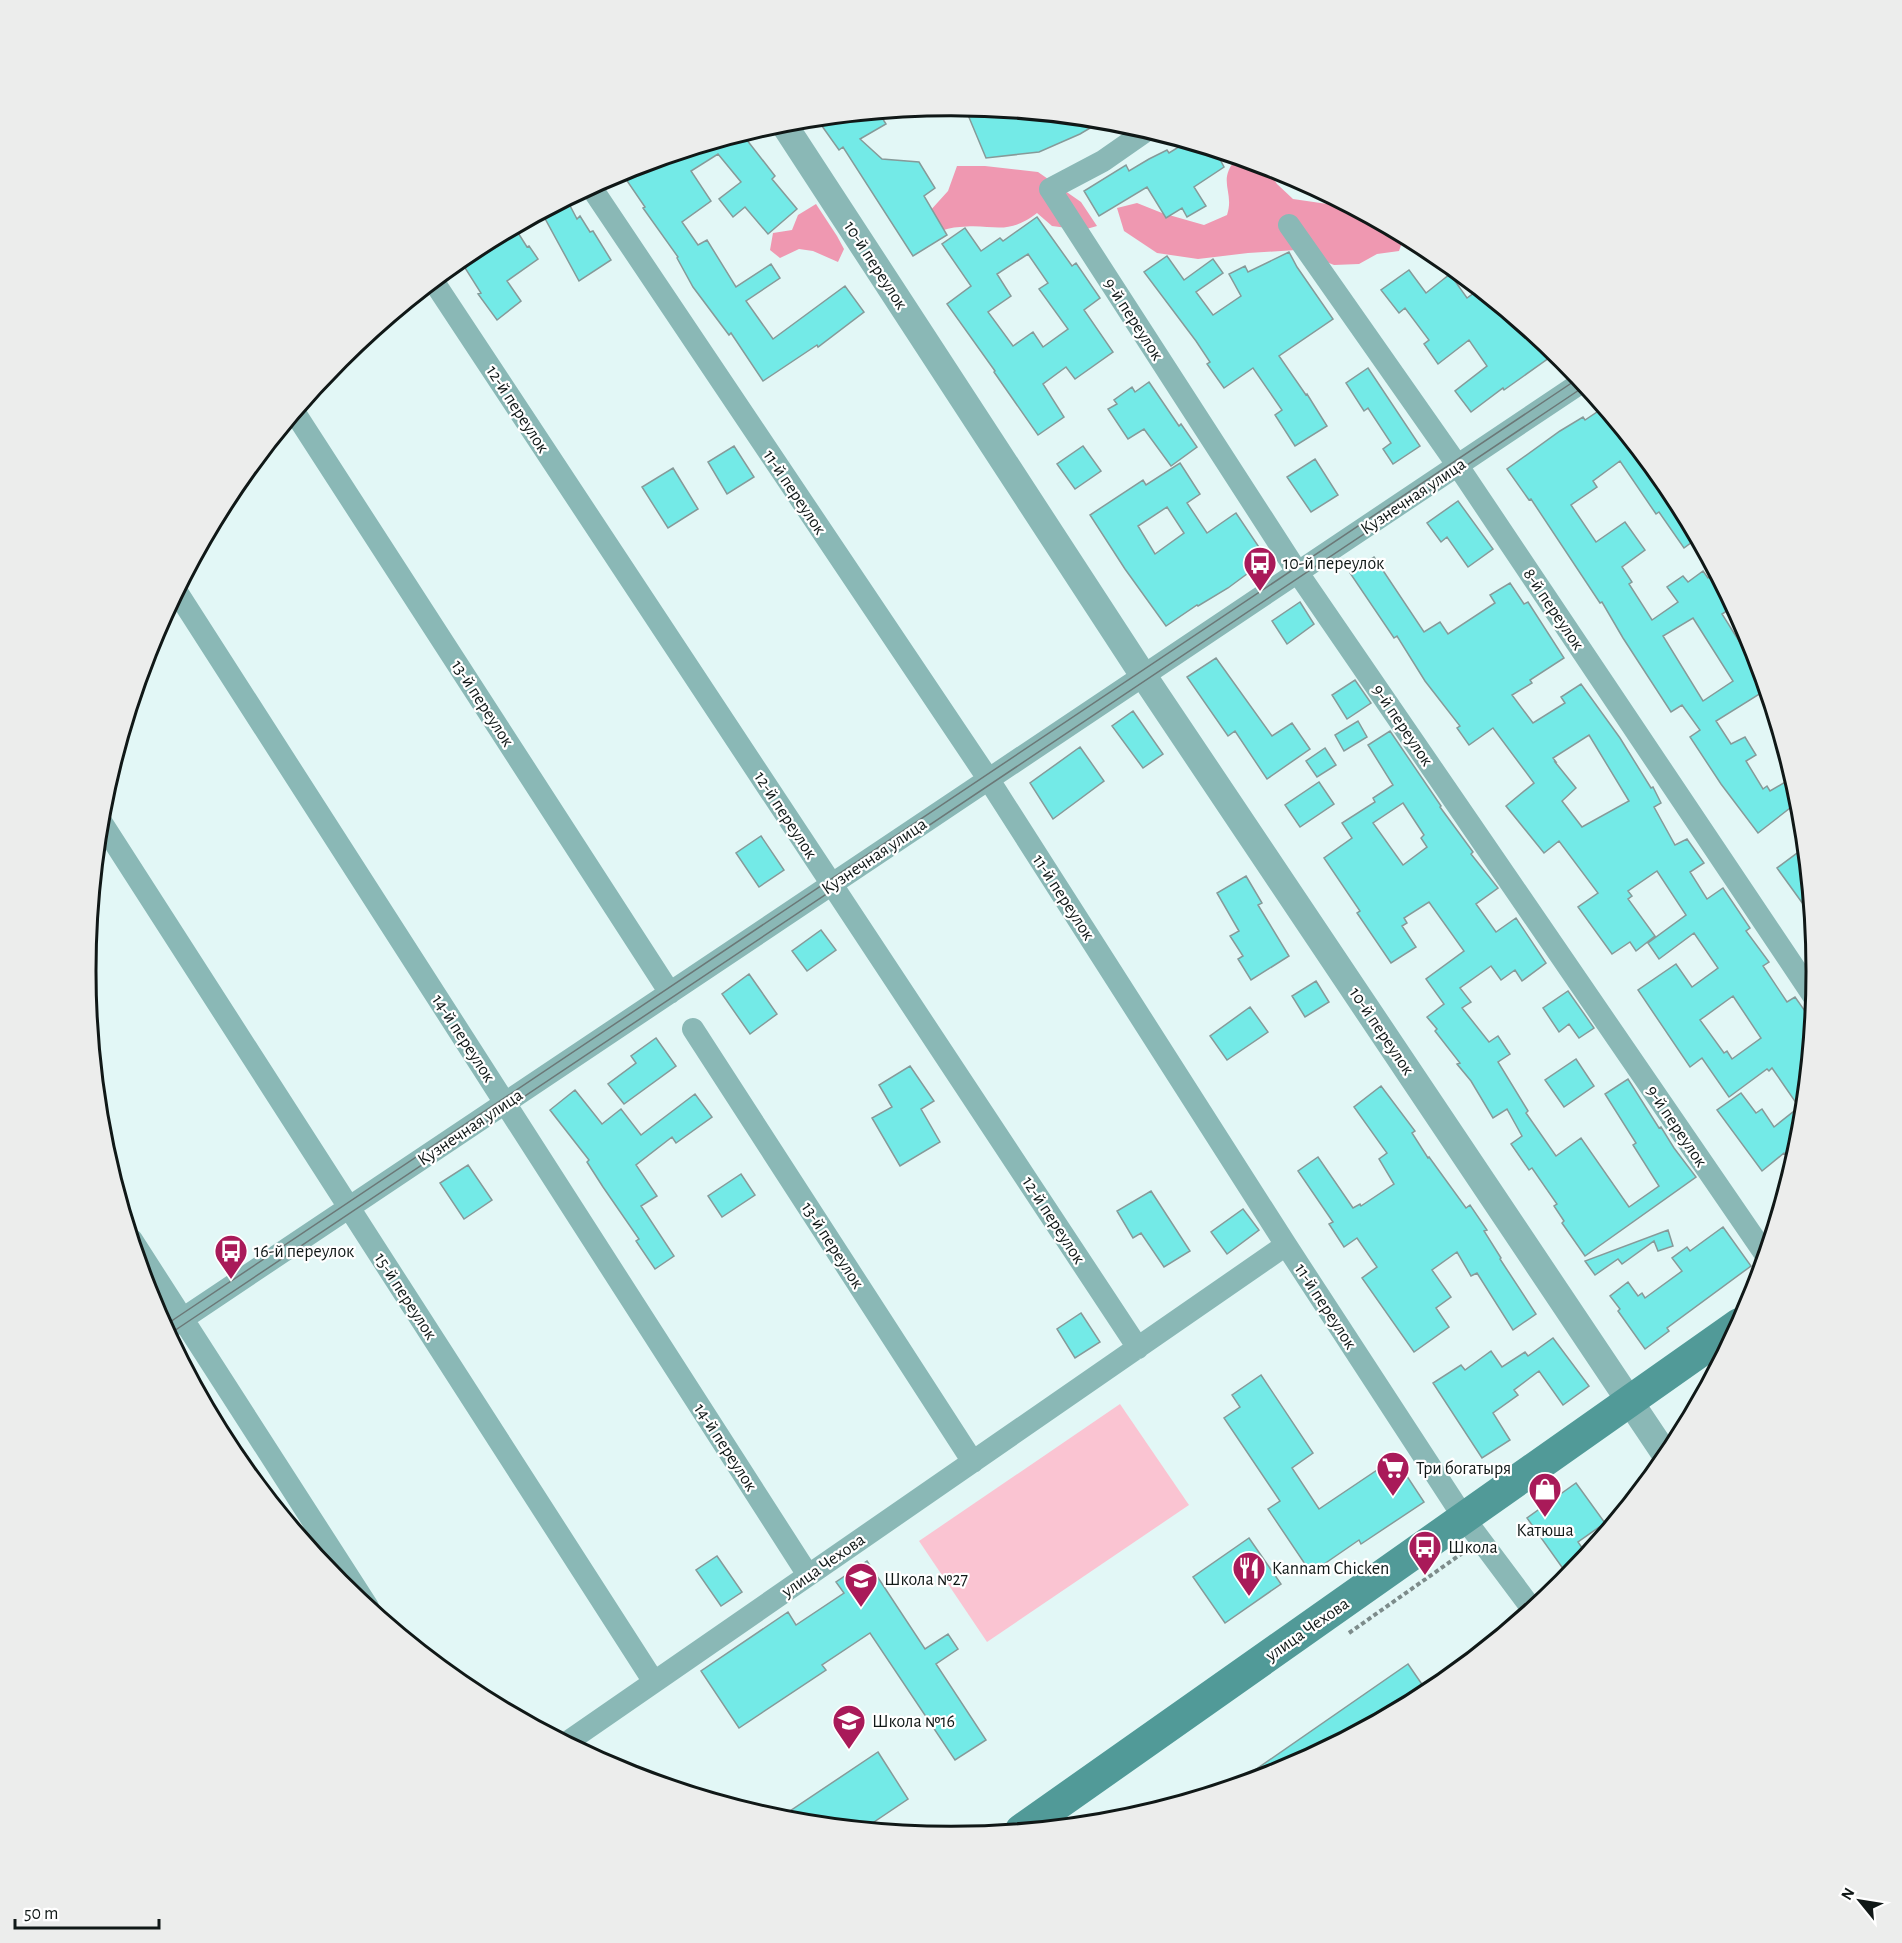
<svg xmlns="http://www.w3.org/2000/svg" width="1902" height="1943" viewBox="0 0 1902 1943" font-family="'Alegreya Sans',sans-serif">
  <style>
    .green { fill: #fac4d2 }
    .forest { fill: #ef98b1 }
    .building { fill: #73eae7; stroke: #869a99; stroke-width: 1.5; fill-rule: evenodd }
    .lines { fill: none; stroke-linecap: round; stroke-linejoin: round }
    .path { stroke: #7d8c8b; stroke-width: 4; stroke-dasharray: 4.5 3; stroke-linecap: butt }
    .minor { stroke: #8ab8b6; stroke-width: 22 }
    .tertiary { stroke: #8ab8b6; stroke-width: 27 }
    .secondary { stroke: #519a98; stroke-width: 32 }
    .tram { stroke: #6b7877; stroke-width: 1.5 }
    .labels { text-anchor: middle; stroke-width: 4.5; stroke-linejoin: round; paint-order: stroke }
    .street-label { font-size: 18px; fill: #101817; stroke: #fff }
    .poi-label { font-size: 18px; fill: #101817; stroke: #fff; text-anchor: start }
    .rim { fill: none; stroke: #101817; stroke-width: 3 }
  </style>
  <rect width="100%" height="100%" fill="#e2f7f6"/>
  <path class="green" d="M 1120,1404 L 1189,1505 L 987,1642 L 919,1541 Z"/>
  <path class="forest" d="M 1237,158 L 1265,167 L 1277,184 L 1293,199 L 1348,207 L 1404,237 L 1399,251 L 1377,254 L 1359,264 L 1334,265 L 1296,250 L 1248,253 L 1198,259 L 1157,253 L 1124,231 L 1117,208 L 1137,203 L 1162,213 L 1204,225 L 1227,215 C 1235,191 1216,181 1237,158 Z
    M 957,166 L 985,166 L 1038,172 L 1081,202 L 1097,226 L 1083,230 L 1052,226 L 1037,213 C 1006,237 993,223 960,227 C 952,227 944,230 936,232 L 929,212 L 948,191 Z
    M 816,204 L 837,236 L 844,249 L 838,262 L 813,251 L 799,249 L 780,258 L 770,250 L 773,233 L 792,230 L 798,215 Z"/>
  <path class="building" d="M 984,109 L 1033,114 L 1102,121 L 1080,134 L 1039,152 L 986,158 L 968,115 L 983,117 Z
    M 879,113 L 886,124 L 860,139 L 882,159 L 919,162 L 935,188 L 924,196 L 947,235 L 913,256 L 843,147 L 839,150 L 817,119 Z
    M 743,135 L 775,176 L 772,179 L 797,209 L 768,234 L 745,207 L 733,217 L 719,199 L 741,182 L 718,154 L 691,171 L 711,201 L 682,222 L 698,245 L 707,240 L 736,287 L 771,264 L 780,278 L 746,301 L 773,339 L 845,286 L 864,312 L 818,347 L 817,345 L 763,381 L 731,333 L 729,335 L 693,287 L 677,258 L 678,257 L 643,208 L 645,207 L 621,172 Z
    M 1185,143 L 1216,152 L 1224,167 L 1194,187 L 1206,206 L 1187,217 L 1182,208 L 1166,218 L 1147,187 L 1099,216 L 1084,191 L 1126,165 L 1129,171 L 1149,159 L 1167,150 L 1169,153 Z
    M 567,200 L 577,219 L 580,216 L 590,232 L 593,231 L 611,260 L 579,281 L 542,213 Z
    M 1037,217 L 1072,266 L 1076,263 L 1100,298 L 1084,310 L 1113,352 L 1075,379 L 1066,367 L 1043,384 L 1064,417 L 1038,435 L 994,372 L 995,371 L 947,304 L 971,286 L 942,244 L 965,228 L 981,251 L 1000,238 L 1003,241 ZM 1028,254 L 1048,283 L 1039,289 L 1068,329 L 1043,347 L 1033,332 L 1013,346 L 988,312 L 1011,296 L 997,274 Z
    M 515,228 L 527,247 L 529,246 L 538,259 L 507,281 L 521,301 L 497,320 L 478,294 L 481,293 L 460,260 L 470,252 Z
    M 1289,252 L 1297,267 L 1333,319 L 1279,356 L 1306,395 L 1307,394 L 1327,426 L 1295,446 L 1275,415 L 1282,410 L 1253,368 L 1224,388 L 1207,364 L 1210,362 L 1196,341 L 1144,272 L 1167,256 L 1184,280 L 1213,259 L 1223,273 L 1196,292 L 1213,315 L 1241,296 L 1229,274 L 1245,266 L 1248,272 Z
    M 1409,270 L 1426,293 L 1450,274 L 1467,298 L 1478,290 L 1556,353 L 1504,390 L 1503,388 L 1471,412 L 1455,391 L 1487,366 L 1469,340 L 1438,364 L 1424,344 L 1429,340 L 1405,308 L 1399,313 L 1381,290 Z
    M 1368,368 L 1420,446 L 1393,464 L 1383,449 L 1391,443 L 1368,408 L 1364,411 L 1346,383 Z
    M 1149,382 L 1179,426 L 1181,424 L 1197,447 L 1171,466 L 1144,429 L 1128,439 L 1108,409 L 1117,404 L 1114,400 L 1132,387 L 1135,392 Z
    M 1603,408 L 1671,491 L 1696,539 L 1684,548 L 1659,512 L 1656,514 L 1620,461 L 1593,481 L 1597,487 L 1571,505 L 1596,542 L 1625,522 L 1645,550 L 1622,567 L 1632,582 L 1629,584 L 1652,620 L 1678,602 L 1667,587 L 1683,576 L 1688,582 L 1703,571 L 1708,578 L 1715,573 L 1733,607 L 1722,614 L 1749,657 L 1754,653 L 1766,690 L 1716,721 L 1731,744 L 1745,737 L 1756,755 L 1746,761 L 1763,789 L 1767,786 L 1770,791 L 1792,778 L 1799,801 L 1758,833 L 1721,784 L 1690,737 L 1700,730 L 1682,705 L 1671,712 L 1623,638 L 1602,602 L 1600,603 L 1531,499 L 1529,500 L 1507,469 L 1560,431 L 1583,417 L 1585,420 ZM 1693,618 L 1733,681 L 1703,701 L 1663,636 Z
    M 734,446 L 754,477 L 727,494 L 708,462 Z
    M 1083,446 L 1101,471 L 1075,489 L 1057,464 Z
    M 1315,459 L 1338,495 L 1311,512 L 1287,477 Z
    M 1180,463 L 1200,494 L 1187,503 L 1207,533 L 1236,513 L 1267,559 L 1228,588 L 1198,606 L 1197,605 L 1166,626 L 1125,569 L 1090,515 L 1143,480 L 1146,485 ZM 1167,507 L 1184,533 L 1155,554 L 1138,526 Z
    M 673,468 L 698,509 L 668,528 L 642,487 Z
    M 1458,501 L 1493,549 L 1468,567 L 1447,537 L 1441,542 L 1427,523 Z
    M 1374,557 L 1424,632 L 1440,622 L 1448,634 L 1495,603 L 1490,595 L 1510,583 L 1524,604 L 1528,602 L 1564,658 L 1530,680 L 1532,683 L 1512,695 L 1533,723 L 1565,703 L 1561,697 L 1581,684 L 1620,738 L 1651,788 L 1653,787 L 1661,803 L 1654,807 L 1675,845 L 1687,839 L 1704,863 L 1690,872 L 1707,899 L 1723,888 L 1750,928 L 1746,931 L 1769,962 L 1763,966 L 1787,1002 L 1795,997 L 1812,1021 L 1800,1141 L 1793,1164 L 1784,1153 L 1762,1171 L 1717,1110 L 1741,1093 L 1756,1113 L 1762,1109 L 1774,1127 L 1799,1107 L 1772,1068 L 1769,1071 L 1767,1069 L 1729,1097 L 1702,1058 L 1690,1067 L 1638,990 L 1676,964 L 1692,987 L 1718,968 L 1694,933 L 1659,959 L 1648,943 L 1686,915 L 1657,871 L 1628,891 L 1632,896 L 1628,899 L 1655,936 L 1636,951 L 1630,942 L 1612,954 L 1578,907 L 1598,893 L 1559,841 L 1544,853 L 1506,806 L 1534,783 L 1493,728 L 1469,745 L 1457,728 L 1460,726 L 1425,681 L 1397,636 L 1394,638 L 1350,573 ZM 1589,735 L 1629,801 L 1582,827 L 1562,801 L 1576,788 L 1555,762 L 1556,762 L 1553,758 ZM 1733,996 L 1761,1038 L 1732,1059 L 1727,1051 L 1724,1053 L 1700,1020 Z
    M 1300,602 L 1314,624 L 1287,644 L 1272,621 Z
    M 1216,658 L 1272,736 L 1292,723 L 1310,749 L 1267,779 L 1235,731 L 1228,736 L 1187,677 Z
    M 1355,680 L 1371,703 L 1347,719 L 1332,695 Z
    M 1133,711 L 1163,754 L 1143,768 L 1112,726 Z
    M 1358,721 L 1367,737 L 1344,751 L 1335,735 Z
    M 1390,731 L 1441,806 L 1440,807 L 1473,852 L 1471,854 L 1498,888 L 1476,904 L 1496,932 L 1516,918 L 1546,963 L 1522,981 L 1515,970 L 1501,980 L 1491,966 L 1460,988 L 1471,1002 L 1462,1008 L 1489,1042 L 1498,1036 L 1510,1054 L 1498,1062 L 1528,1111 L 1526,1113 L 1556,1156 L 1581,1138 L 1629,1207 L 1659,1186 L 1633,1145 L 1636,1143 L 1605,1094 L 1628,1079 L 1659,1128 L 1661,1127 L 1674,1148 L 1696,1177 L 1585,1256 L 1562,1223 L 1564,1221 L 1554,1206 L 1557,1204 L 1532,1168 L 1529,1170 L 1511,1144 L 1522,1136 L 1507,1109 L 1493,1118 L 1471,1081 L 1457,1064 L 1460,1063 L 1435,1031 L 1437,1029 L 1427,1017 L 1444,1004 L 1426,979 L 1464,951 L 1429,902 L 1404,918 L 1407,923 L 1402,926 L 1416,947 L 1391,963 L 1357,913 L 1360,911 L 1324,858 L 1352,838 L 1342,823 L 1375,802 L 1373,798 L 1393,785 L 1368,745 ZM 1403,803 L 1424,835 L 1421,838 L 1427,847 L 1403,865 L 1373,823 Z
    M 1080,747 L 1104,781 L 1053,819 L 1030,783 Z
    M 1325,748 L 1336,765 L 1317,777 L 1306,761 Z
    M 1319,782 L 1334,804 L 1300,827 L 1285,805 Z
    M 761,836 L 784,870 L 759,887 L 736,853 Z
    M 1804,848 L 1810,907 L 1811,915 L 1777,868 Z
    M 1246,876 L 1262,903 L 1258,905 L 1289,956 L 1251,980 L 1238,959 L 1243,956 L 1230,936 L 1239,931 L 1217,893 Z
    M 821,930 L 836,950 L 807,971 L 792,951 Z
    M 749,974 L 777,1014 L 750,1034 L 722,994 Z
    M 1316,981 L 1329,1002 L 1305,1017 L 1292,996 Z
    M 1568,991 L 1594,1028 L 1579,1038 L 1569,1024 L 1559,1032 L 1543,1008 Z
    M 1250,1007 L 1268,1032 L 1227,1060 L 1210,1036 Z
    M 656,1038 L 676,1066 L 624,1104 L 608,1084 L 636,1063 L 631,1056 Z
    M 1576,1059 L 1594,1086 L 1564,1107 L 1545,1080 Z
    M 910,1066 L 934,1101 L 921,1109 L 940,1142 L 900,1166 L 872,1118 L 892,1107 L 879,1085 Z
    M 1381,1086 L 1415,1131 L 1412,1133 L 1428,1158 L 1429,1157 L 1466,1208 L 1470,1205 L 1487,1230 L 1484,1231 L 1501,1258 L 1500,1259 L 1536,1314 L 1513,1330 L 1477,1273 L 1471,1276 L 1457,1252 L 1432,1270 L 1451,1297 L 1436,1308 L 1449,1327 L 1414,1352 L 1362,1278 L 1377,1267 L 1357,1238 L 1344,1247 L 1329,1224 L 1333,1222 L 1298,1171 L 1318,1157 L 1353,1208 L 1360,1204 L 1361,1206 L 1394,1184 L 1379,1159 L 1387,1153 L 1354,1107 Z
    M 575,1090 L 602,1124 L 621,1109 L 641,1135 L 695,1094 L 712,1117 L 676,1143 L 672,1137 L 636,1165 L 657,1196 L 641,1206 L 674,1256 L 655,1269 L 636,1241 L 639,1239 L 603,1187 L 587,1162 L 589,1160 L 550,1110 Z
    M 468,1165 L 492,1200 L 464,1219 L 440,1183 Z
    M 741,1174 L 755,1195 L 722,1217 L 708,1196 Z
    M 1151,1191 L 1190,1251 L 1164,1267 L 1141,1233 L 1133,1238 L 1117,1211 Z
    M 1243,1209 L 1259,1230 L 1227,1254 L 1211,1232 Z
    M 1723,1227 L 1751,1266 L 1667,1328 L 1669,1331 L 1645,1349 L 1618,1311 L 1620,1309 L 1610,1296 L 1628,1282 L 1638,1296 L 1642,1293 L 1645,1298 L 1682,1271 L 1672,1258 L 1687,1247 L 1690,1251 Z
    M 1668,1230 L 1673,1246 L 1658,1251 L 1654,1241 L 1622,1264 L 1618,1259 L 1595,1275 L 1585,1261 Z
    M 1081,1313 L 1100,1342 L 1075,1358 L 1057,1329 Z
    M 1553,1338 L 1589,1386 L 1563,1405 L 1539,1371 L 1514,1390 L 1518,1395 L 1493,1413 L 1510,1440 L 1482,1458 L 1433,1383 L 1461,1365 L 1465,1370 L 1491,1351 L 1502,1367 L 1525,1352 L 1528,1356 Z
    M 1261,1375 L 1313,1453 L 1292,1468 L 1319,1509 L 1395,1458 L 1424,1502 L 1361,1544 L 1359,1540 L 1311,1573 L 1268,1509 L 1280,1501 L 1224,1418 L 1240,1407 L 1232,1395 Z
    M 1576,1483 L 1605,1523 L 1578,1542 L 1587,1555 L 1569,1577 L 1527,1518 Z
    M 1249,1538 L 1281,1584 L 1225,1623 L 1193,1577 Z
    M 717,1556 L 742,1592 L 721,1606 L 696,1570 Z
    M 867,1561 L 925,1649 L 948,1634 L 958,1649 L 936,1664 L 986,1740 L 955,1760 L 870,1633 L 822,1665 L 826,1670 L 739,1728 L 701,1671 L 788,1612 L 796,1625 L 844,1593 L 836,1582 Z
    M 1408,1664 L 1428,1693 L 1282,1771 L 1241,1784 L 1239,1781 Z
    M 878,1752 L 908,1799 L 865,1828 L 778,1819 Z"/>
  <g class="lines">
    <path class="path" d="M 1349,1633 L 1464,1552 L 1464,1550"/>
    <path class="minor" d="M 1146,131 L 1103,161 L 1050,189 L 1298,573 L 1765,1254
      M 591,187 L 989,780 L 1286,1245 L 1464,1518 L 1532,1609
      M 1289,225 L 1458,466 L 1814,997
      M 434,282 L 1138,1348
      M 295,413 L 670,993
      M 177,592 L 808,1575
      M 100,820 L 654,1682
      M 693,1029 L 973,1462
      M 132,1240 L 368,1607
      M 166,1330 L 1582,382
      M 566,1743 L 1286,1245"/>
    <path class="tertiary" d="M 783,123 L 1141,672 L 1667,1457"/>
    <path class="secondary" d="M 1021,1830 L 1739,1324"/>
    <path class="tram" d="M 164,1326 L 1579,378
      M 168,1335 L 1585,386"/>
  </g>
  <defs>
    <symbol id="bus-pin" viewBox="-11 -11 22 30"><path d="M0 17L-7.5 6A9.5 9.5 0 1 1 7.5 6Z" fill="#a91a59" stroke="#fff"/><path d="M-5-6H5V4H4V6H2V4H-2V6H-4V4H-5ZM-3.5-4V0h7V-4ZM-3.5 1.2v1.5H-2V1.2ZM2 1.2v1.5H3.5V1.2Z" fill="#fff"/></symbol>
    <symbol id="supermarket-pin" viewBox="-11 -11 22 30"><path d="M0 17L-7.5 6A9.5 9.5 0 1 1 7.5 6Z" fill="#a91a59" stroke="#fff"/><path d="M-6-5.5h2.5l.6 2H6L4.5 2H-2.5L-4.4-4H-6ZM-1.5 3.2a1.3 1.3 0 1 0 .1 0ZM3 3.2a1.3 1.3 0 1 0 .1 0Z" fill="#fff"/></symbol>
    <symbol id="shop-pin" viewBox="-11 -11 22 30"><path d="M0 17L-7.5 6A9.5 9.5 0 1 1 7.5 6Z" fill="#a91a59" stroke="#fff"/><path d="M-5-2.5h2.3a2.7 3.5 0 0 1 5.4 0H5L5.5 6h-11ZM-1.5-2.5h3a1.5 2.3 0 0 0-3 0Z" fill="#fff"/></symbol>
    <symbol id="restaurant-pin" viewBox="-11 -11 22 30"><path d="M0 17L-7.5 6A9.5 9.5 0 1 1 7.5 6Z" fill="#a91a59" stroke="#fff"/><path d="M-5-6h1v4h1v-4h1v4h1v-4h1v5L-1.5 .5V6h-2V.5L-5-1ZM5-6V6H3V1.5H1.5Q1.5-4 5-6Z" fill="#fff"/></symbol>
    <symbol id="school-pin" viewBox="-11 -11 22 30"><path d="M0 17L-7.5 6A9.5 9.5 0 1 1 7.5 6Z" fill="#a91a59" stroke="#fff"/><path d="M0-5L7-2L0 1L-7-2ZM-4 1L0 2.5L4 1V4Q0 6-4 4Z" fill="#fff"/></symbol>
  </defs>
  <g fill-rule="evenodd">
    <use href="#bus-pin" x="1241" y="544" width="38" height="52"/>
    <use href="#bus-pin" x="212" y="1232" width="38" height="52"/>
    <use href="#supermarket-pin" x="1374" y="1449" width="38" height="52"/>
    <use href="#shop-pin" x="1526" y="1470" width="38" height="52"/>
    <use href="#bus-pin" x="1406" y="1528" width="38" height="52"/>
    <use href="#restaurant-pin" x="1230" y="1549" width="38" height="52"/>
    <use href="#school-pin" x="842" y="1560" width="38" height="52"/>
    <use href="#school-pin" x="830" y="1702" width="38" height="52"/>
  </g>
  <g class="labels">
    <g class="street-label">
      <text transform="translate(876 265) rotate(57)" y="6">10-й переулок</text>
      <text transform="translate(1134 319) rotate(57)" y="6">9-й переулок</text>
      <text transform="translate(518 409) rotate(57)" y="6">12-й переулок</text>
      <text transform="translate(795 492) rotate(56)" y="6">11-й переулок</text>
      <text transform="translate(1413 496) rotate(-34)" y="6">Кузнечная улица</text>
      <text transform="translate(1554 609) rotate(56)" y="6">8-й переулок</text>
      <text transform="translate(483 703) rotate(57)" y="6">13-й переулок</text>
      <text transform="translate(1403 725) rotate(56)" y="6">9-й переулок</text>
      <text transform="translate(786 815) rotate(57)" y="6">12-й переулок</text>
      <text transform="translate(874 856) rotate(-34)" y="6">Кузнечная улица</text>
      <text transform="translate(1064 897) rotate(57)" y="6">11-й переулок</text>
      <text transform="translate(1382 1031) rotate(56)" y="6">10-й переулок</text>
      <text transform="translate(464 1038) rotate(57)" y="6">14-й переулок</text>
      <text transform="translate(1677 1126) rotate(56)" y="6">9-й переулок</text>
      <text transform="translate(470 1127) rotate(-34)" y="6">Кузнечная улица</text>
      <text transform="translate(1054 1220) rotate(57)" y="6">12-й переулок</text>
      <text transform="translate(833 1245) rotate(57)" y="6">13-й переулок</text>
      <text transform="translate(406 1296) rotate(57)" y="6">15-й переулок</text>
      <text transform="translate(1326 1306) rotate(57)" y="6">11-й переулок</text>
      <text transform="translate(726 1447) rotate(57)" y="6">14-й переулок</text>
      <text transform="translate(823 1565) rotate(-35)" y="6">улица Чехова</text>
      <text transform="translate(1307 1629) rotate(-35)" y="6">улица Чехова</text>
    </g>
    <g class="poi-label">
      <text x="1283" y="569">10-й переулок</text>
      <text x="254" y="1257">16-й переулок</text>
      <text x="1416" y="1474">Три богатыря</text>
      <text x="1545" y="1536" text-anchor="middle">Катюша</text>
      <text x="1448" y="1553">Школа</text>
      <text x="1272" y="1574">Kannam Chicken</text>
      <text x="884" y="1585">Школа №27</text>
      <text x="872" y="1727">Школа №16</text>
    </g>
  </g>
  <path d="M0 0H1902V1943H0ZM96 971a855 855 0 1 1 1710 0a855 855 0 1 1-1710 0Z" fill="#ecedec" fill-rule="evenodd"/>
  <path class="rim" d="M96 971a855 855 0 1 1 1710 0a855 855 0 1 1-1710 0Z"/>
  <g transform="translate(1860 1901) rotate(300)" stroke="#ffffff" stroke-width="4.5" paint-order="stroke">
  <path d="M0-4.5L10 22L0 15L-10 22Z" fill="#101817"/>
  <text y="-9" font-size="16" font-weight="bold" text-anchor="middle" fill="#101817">N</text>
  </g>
  <path d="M15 1919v9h144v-9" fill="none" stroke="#101817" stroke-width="3"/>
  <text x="24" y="1919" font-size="18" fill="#101817" stroke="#ffffff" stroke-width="4.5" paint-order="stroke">50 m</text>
</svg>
